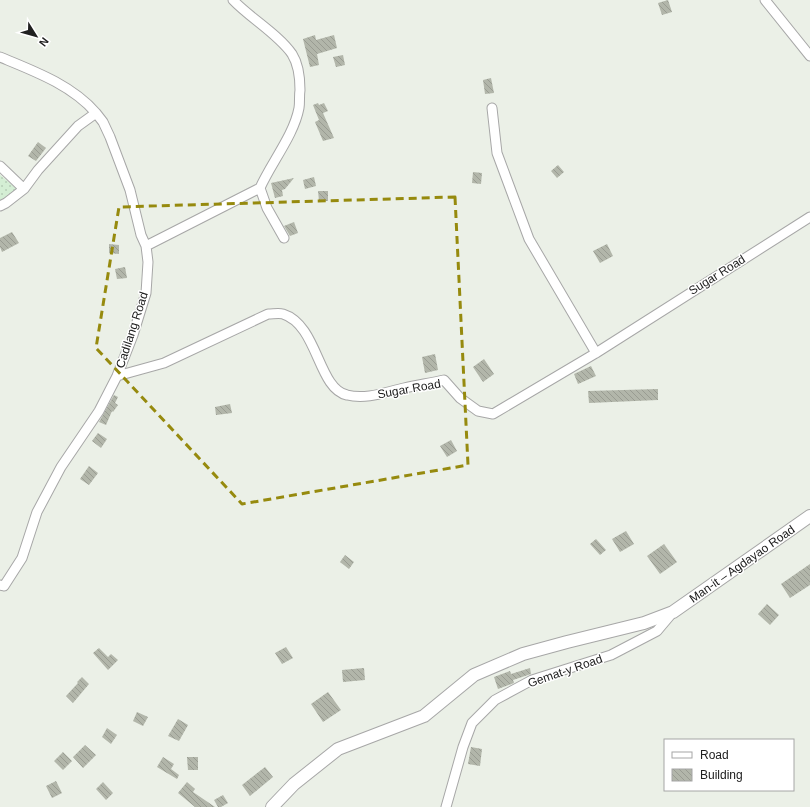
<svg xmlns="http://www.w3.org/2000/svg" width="810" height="807" viewBox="0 0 810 807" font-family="Arial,sans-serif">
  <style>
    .farmland { fill: url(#farmland-dots) }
    .building { fill: url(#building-back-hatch) }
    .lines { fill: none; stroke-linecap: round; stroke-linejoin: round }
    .minor-casing { stroke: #a7a7a7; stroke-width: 11 }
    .tertiary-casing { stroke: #a7a7a7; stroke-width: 14 }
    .minor { stroke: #fff; stroke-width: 9 }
    .tertiary { stroke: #fff; stroke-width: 12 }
    .marked { fill: none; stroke: #968a0e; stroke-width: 3; stroke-dasharray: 8 5; stroke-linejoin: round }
    .labels { text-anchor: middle; stroke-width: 3; stroke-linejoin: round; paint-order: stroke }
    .street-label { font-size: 12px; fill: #202020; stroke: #fff }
  </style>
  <defs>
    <pattern id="farmland-dots" width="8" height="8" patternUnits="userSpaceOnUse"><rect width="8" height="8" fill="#d4eed4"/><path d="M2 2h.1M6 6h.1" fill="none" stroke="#b6ccb6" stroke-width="1.8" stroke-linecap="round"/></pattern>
    <pattern id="building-back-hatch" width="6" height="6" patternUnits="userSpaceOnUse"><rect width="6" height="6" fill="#b2b6aa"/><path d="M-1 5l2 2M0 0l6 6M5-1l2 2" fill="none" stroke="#999c92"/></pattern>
  </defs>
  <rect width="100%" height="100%" fill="#ebf0e7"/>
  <path class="farmland" d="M 0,175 L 17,189 L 0,203 Z"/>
  <path class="building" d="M 668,0 L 672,12 L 662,15 L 658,3 Z
    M 315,35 L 316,40 L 334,35 L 337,48 L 317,54 L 319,65 L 310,67 L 303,39 Z
    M 343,55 L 345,65 L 336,67 L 333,57 Z
    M 491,78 L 494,93 L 485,94 L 483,80 Z
    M 318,103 L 319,105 L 324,103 L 328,111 L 323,113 L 334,138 L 323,141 L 315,122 L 319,120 L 313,105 Z
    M 38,142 L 46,148 L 36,161 L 28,156 Z
    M 558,165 L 564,172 L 557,178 L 551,171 Z
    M 473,172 L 482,173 L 481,184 L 472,183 Z
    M 314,177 L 316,186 L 305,189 L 303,180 Z
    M 294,178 L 285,189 L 282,190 L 283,196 L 275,198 L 271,183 Z
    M 318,191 L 328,191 L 328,201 L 319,201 Z
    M 294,222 L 298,233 L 290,236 L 284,226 Z
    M 12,232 L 19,243 L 2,252 L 0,247 L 0,238 Z
    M 109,244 L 119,245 L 119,254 L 109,253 Z
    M 607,244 L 613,256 L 600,263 L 593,251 Z
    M 125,267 L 127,278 L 117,279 L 115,269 Z
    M 435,354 L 438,370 L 425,373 L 422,357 Z
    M 484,359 L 494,374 L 483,382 L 473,367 Z
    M 591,366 L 596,376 L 578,384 L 574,374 Z
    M 658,389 L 658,400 L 589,403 L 588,391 Z
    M 114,395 L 118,397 L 115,403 L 118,405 L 113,412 L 112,411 L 106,425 L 99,422 Z
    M 230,404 L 232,413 L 216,415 L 215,407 Z
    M 98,433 L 107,439 L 101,448 L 92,441 Z
    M 451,440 L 457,451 L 447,457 L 440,446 Z
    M 89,466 L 98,473 L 89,485 L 80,479 Z
    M 626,531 L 634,544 L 620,552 L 612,539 Z
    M 596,539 L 606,550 L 600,555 L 590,544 Z
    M 664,544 L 677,562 L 660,574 L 647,556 Z
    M 345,555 L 354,562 L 349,569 L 340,562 Z
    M 810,564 L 810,585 L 790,598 L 781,584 Z
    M 767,604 L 779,615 L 770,625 L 758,614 Z
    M 286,647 L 293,658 L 282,664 L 275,653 Z
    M 99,648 L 108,657 L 111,654 L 118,660 L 108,670 L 93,653 Z
    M 364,668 L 365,680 L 343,682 L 342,670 Z
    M 530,668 L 531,674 L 513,680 L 514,683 L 498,689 L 494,677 L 510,671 L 511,674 Z
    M 82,677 L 89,684 L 73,703 L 66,696 L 78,683 L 77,682 Z
    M 328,692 L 341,710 L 323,722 L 311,704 Z
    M 137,712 L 148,717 L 143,726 L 133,721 Z
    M 178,719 L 188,725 L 179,741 L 168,736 Z
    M 107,728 L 117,735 L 111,744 L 102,737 Z
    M 85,745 L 96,755 L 83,768 L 73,757 Z
    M 471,747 L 482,749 L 480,766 L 468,764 Z
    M 63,752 L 72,761 L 63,770 L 54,761 Z
    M 163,757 L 174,764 L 171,769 L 179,775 L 177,779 L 157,767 Z
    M 187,757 L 198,757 L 198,770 L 188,770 Z
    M 265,767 L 273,777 L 250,796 L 242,785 Z
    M 56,781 L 62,793 L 52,798 L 46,786 Z
    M 103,782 L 113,793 L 106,800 L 96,789 Z
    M 187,782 L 195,789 L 193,792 L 215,807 L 195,807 L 178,793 Z
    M 223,795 L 228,803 L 221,807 L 218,807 L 214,800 Z"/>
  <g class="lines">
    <defs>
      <path id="minor" d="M 765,0 L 810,56
        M 0,57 C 34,71 72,85 96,113
        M 492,108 L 497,153 L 529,239 L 596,353
        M 0,166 L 24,189
        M 260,188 L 267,208 L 284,238
        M 0,206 L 6,203 L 24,189 L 38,170 L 78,126 L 96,113 L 103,122 L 110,137 L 130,190 L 141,235 L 146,246 L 148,262 L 146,293 L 133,335 L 117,376 L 99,411 L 61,467 L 37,512 L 22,558 L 4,586 L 0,585
        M 146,246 L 260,188 C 271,163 294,135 299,108 C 300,102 299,96 300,90 C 300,78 299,65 292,54 C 278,34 250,18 233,0
        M 117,376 L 164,363 L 268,314 C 273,314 279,313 283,314 C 318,325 318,389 347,395 C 366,400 386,392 404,388 C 417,385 431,383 444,380 L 460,398 L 478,411 L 493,414 L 596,353 L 810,217
        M 446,807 L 463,747 L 472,723 L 495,700 L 532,680 L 611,655 L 657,631 L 673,612"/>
      <path id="tertiary" d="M 272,807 L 294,784 L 338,749 L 424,716 L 474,675 L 523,654 L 567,642 L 644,623 L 673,612 L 810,516"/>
    </defs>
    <use href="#minor" class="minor-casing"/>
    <use href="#tertiary" class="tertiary-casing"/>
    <use href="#minor" class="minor"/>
    <use href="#tertiary" class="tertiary"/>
  </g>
  <path class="marked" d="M 455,197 L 468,465 L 242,504 L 96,348 L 119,207 Z"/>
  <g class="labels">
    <g class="street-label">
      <text transform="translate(717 275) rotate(-32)" y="4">Sugar Road</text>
      <text transform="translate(132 330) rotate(-72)" y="4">Cadilang Road</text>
      <text transform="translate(409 389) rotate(-10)" y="4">Sugar Road</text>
      <text transform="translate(742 564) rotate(-35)" y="4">Man-it – Agdayao Road</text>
      <text transform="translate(565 671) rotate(-19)" y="4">Gemat-y Road</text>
    </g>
  </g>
  <rect x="664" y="739" width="130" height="52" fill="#ffffff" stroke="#a6a6a6"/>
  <rect x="672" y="752" width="20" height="6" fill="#ffffff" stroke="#a6a6a6"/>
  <text x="700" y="759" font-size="12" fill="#202020">Road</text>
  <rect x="672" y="769" width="20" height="12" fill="url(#building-back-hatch)" stroke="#a6a6a6"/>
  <text x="700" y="779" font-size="12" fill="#202020">Building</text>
  <g transform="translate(36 36) rotate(127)" stroke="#ffffff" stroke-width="3" paint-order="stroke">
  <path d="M0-3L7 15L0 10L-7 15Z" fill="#202020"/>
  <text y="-6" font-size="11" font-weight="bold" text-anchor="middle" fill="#202020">N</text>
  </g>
</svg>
